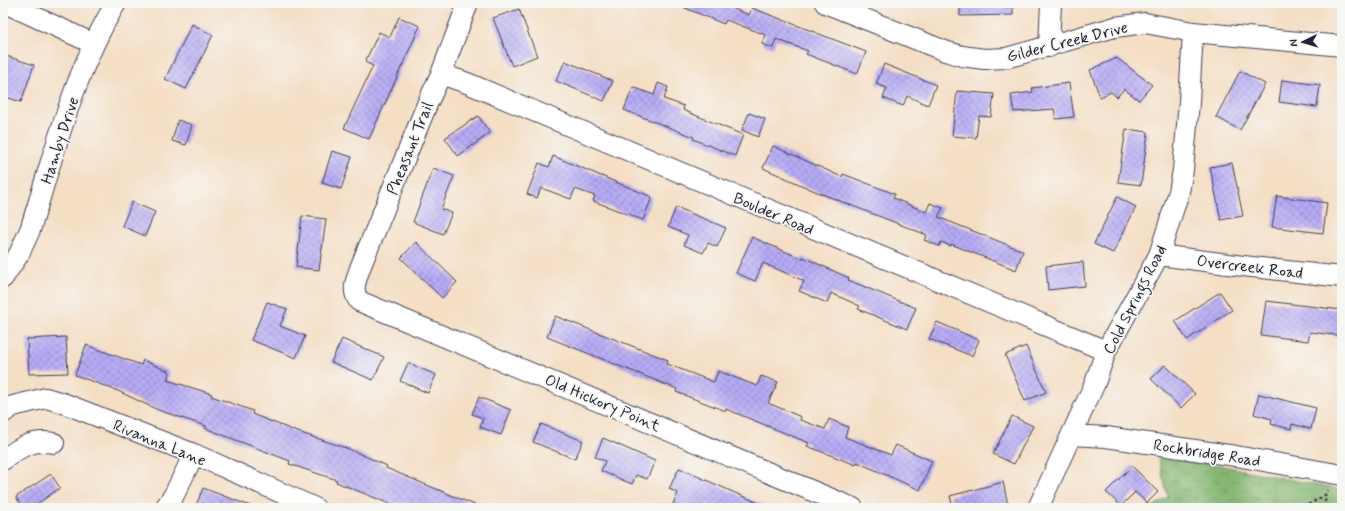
<svg xmlns="http://www.w3.org/2000/svg" width="1345" height="511" viewBox="0 0 1345 511" font-family="Mynerve,sans-serif">
  <style>
    .forest { fill: url(#forest-crowns); stroke: #546c56 }
    .building { fill: url(#building-cross-hatch) }
    .lines { fill: none; stroke-linecap: round; stroke-linejoin: round }
    .minor-casing { stroke: #423e50; stroke-width: 22 }
    .path { stroke: #423e50; stroke-width: 2.5; stroke-dasharray: 3 3; stroke-linecap: butt }
    .minor { stroke: #fff; stroke-width: 20 }
    .labels { text-anchor: middle; stroke-width: 3.5; stroke-linejoin: round; paint-order: stroke }
    .street-label { font-size: 16px; fill: #22223b; stroke: #f6f6f2 }
  </style>
  <defs>
    <pattern id="forest-crowns" width="20" height="18" patternUnits="userSpaceOnUse"><rect width="20" height="18" fill="#85b772"/><path d="M2 6a3 3 0 1 1 6 0M12 15a3 3 0 1 1 6 0" fill="none" stroke="#6c945f"/></pattern>
    <pattern id="building-cross-hatch" width="8" height="8" patternUnits="userSpaceOnUse"><rect width="8" height="8" fill="#b7acf6"/><path d="M0 0l8 8M0 8l8-8" fill="none" stroke="#948cc8"/></pattern>
  </defs>
  <rect width="100%" height="100%" fill="#f6f6f2"/>
  <filter id="ink" filterUnits="userSpaceOnUse"><feTurbulence type="fractalNoise" baseFrequency=".025" numOctaves="2"/><feDisplacementMap in="SourceGraphic" scale="8" xChannelSelector="R" yChannelSelector="G"/><feConvolveMatrix kernelMatrix="1 2 1 2 8 2 1 2 1" color-interpolation-filters="sRGB"/></filter>
  <filter id="wash" filterUnits="userSpaceOnUse"><feTurbulence type="fractalNoise" baseFrequency=".012" numOctaves="4" result="noise"/><feDisplacementMap in="SourceGraphic" scale="16" xChannelSelector="R" yChannelSelector="G"/><feGaussianBlur stdDeviation="0.9" result="paint"/><feColorMatrix in="noise" values="0 0 0 0 0 0 0 0 0 0 0 0 0 0 0 0 0 1.4 0 .05"/><feComposite in="paint" operator="in"/></filter>
  <g filter="url(#wash)">
    <rect width="100%" height="100%" fill="#f4dec4"/>
    <path class="forest" d="M 1158,458 L 1213,464 L 1342,490 L 1342,508 L 1151,508 L 1168,497 Z"/>
    <g id="blocks">
      <path class="building" d="M 673,3 L 719,3 L 749,15 L 752,8 L 866,52 L 857,74 L 806,54 L 808,51 L 776,39 L 773,48 L 762,44 L 766,35 L 726,20 L 724,24 Z
        M 960,3 L 1013,3 L 1013,15 L 960,16 Z
        M 519,9 L 537,56 L 512,66 L 493,18 Z
        M 399,17 L 420,26 L 369,139 L 344,128 L 373,66 L 365,62 L 379,32 L 390,37 Z
        M 192,24 L 213,35 L 186,89 L 165,79 Z
        M 3,55 L 34,65 L 21,102 L 3,96 Z
        M 1117,58 L 1152,85 L 1139,100 L 1124,89 L 1117,97 L 1111,92 L 1100,97 L 1090,70 Z
        M 565,61 L 613,81 L 604,101 L 556,81 Z
        M 884,64 L 936,85 L 928,105 L 907,96 L 903,106 L 883,98 L 887,88 L 876,84 Z
        M 1240,71 L 1265,84 L 1240,130 L 1216,117 Z
        M 1282,80 L 1320,85 L 1317,107 L 1279,102 Z
        M 658,83 L 668,87 L 664,99 L 684,106 L 683,110 L 743,135 L 735,156 L 693,139 L 694,137 L 624,110 L 633,87 L 654,95 Z
        M 1069,83 L 1074,117 L 1056,119 L 1054,109 L 1014,112 L 1011,95 L 1033,92 L 1032,88 Z
        M 957,91 L 994,94 L 991,117 L 979,116 L 976,138 L 952,136 Z
        M 749,113 L 765,119 L 758,137 L 742,130 Z
        M 478,116 L 490,133 L 458,156 L 445,138 Z
        M 178,120 L 192,125 L 186,145 L 172,141 Z
        M 1126,129 L 1148,132 L 1141,185 L 1118,182 Z
        M 773,146 L 842,177 L 843,174 L 895,194 L 893,198 L 926,212 L 930,203 L 943,208 L 938,217 L 1023,251 L 1016,270 L 951,244 L 951,246 L 941,242 L 939,246 L 924,240 L 927,235 L 817,192 L 763,168 Z
        M 332,151 L 352,157 L 341,189 L 322,183 Z
        M 553,156 L 652,197 L 643,220 L 593,201 L 595,196 L 575,189 L 571,199 L 541,188 L 537,198 L 527,194 L 539,163 L 549,167 Z
        M 1232,163 L 1243,216 L 1221,220 L 1210,167 Z
        M 433,168 L 454,176 L 441,209 L 452,213 L 443,234 L 413,222 Z
        M 1277,196 L 1327,203 L 1323,233 L 1272,227 Z
        M 1117,197 L 1136,207 L 1113,253 L 1094,244 Z
        M 132,202 L 155,212 L 145,236 L 122,226 Z
        M 676,207 L 726,228 L 717,247 L 708,243 L 703,253 L 684,245 L 688,235 L 668,227 Z
        M 302,216 L 326,219 L 319,270 L 296,267 Z
        M 752,237 L 802,259 L 803,257 L 849,278 L 848,280 L 916,308 L 907,329 L 858,309 L 860,306 L 831,293 L 827,303 L 799,291 L 804,281 L 763,263 L 755,281 L 736,273 Z
        M 416,242 L 457,282 L 442,298 L 401,258 Z
        M 1083,262 L 1085,286 L 1048,290 L 1046,266 Z
        M 1220,292 L 1232,310 L 1187,340 L 1175,321 Z
        M 1266,301 L 1342,310 L 1342,336 L 1310,332 L 1308,341 L 1261,335 Z
        M 267,302 L 287,309 L 280,326 L 305,336 L 296,358 L 251,340 Z
        M 555,316 L 668,360 L 667,364 L 714,382 L 718,371 L 757,386 L 761,376 L 778,382 L 768,403 L 801,417 L 800,420 L 825,429 L 829,419 L 848,427 L 845,437 L 891,455 L 896,445 L 932,461 L 920,490 L 857,462 L 856,465 L 807,446 L 809,443 L 726,409 L 726,411 L 676,392 L 677,389 L 547,337 Z
        M 937,322 L 979,340 L 972,356 L 929,339 Z
        M 66,337 L 68,373 L 29,374 L 27,339 Z
        M 342,339 L 384,357 L 373,380 L 331,362 Z
        M 86,345 L 141,365 L 143,360 L 170,372 L 167,380 L 212,394 L 211,396 L 253,411 L 252,414 L 295,431 L 349,449 L 387,466 L 386,468 L 482,508 L 400,508 L 336,482 L 337,480 L 289,464 L 290,461 L 205,428 L 206,426 L 158,410 L 118,391 L 75,375 Z
        M 1026,346 L 1046,392 L 1025,401 L 1005,355 Z
        M 408,363 L 436,375 L 428,393 L 400,381 Z
        M 1165,365 L 1195,394 L 1181,408 L 1151,379 Z
        M 1259,394 L 1316,408 L 1311,429 L 1292,424 L 1291,429 L 1271,424 L 1272,419 L 1254,414 Z
        M 479,397 L 511,410 L 501,435 L 480,427 L 483,418 L 472,414 Z
        M 1012,416 L 1033,426 L 1014,464 L 993,454 Z
        M 541,424 L 583,441 L 575,459 L 533,442 Z
        M 603,438 L 655,461 L 647,479 L 636,475 L 632,484 L 601,471 L 605,461 L 595,457 Z
        M 1132,466 L 1158,492 L 1147,503 L 1135,492 L 1121,506 L 1106,492 Z
        M 679,468 L 742,496 L 771,508 L 682,508 L 673,504 L 678,493 L 669,489 Z
        M 51,474 L 60,488 L 31,508 L 23,508 L 16,497 Z
        M 1003,482 L 1008,505 L 994,508 L 953,508 L 950,496 Z
        M 203,488 L 253,507 L 253,508 L 195,508 Z"/>
    </g>
  </g>
  <g filter="url(#ink)">
    <use href="#blocks" fill-opacity="0" stroke="#423e50" stroke-width="1"/>
    <g class="lines">
      <defs>
        <path id="minor" d="M 5,3 L 94,44
          M 468,3 L 441,74 L 428,102 L 360,268 C 356,281 351,290 359,301 L 853,508
          M 825,3 L 945,51 L 962,56 L 984,59 L 1006,58 L 1115,27 L 1145,23 L 1193,32 L 1342,46
          M 1049,47 L 1051,3
          M 441,74 L 467,83 L 1106,351
          M 1159,255 L 1243,266 L 1342,277
          M 3,278 L 19,254 L 30,230 C 54,154 74,72 116,3
          M 3,413 L 13,406 L 46,398 L 63,403 L 194,454 L 315,508
          M 1072,435 L 1106,437 L 1236,456 L 1342,475
          M 3,460 C 20,447 32,439 54,443
          M 165,508 L 174,495 L 194,454
          M 1038,508 L 1095,383 L 1106,351 L 1159,255 L 1179,192 L 1183,170 L 1189,102 L 1193,32"/>
      </defs>
      <use href="#minor" class="minor-casing"/>
      <path class="path" d="M 1303,508 L 1325,495 L 1328,490
        M 1325,508 L 1325,495"/>
      <use href="#minor" class="minor"/>
    </g>
  </g>
  <g class="labels">
    <g class="street-label">
      <text transform="translate(1067 41) rotate(-14)" y="6">Gilder Creek Drive</text>
      <text transform="translate(59 140) rotate(-72)" y="6">Hamby Drive</text>
      <text transform="translate(409 148) rotate(-68)" y="6">Pheasant Trail</text>
      <text transform="translate(774 213) rotate(23)" y="6">Boulder Road</text>
      <text transform="translate(1250 266) rotate(7)" y="6">Overcreek Road</text>
      <text transform="translate(1134 299) rotate(-63)" y="6">Cold Springs Road</text>
      <text transform="translate(603 402) rotate(23)" y="6">Old Hickory Point</text>
      <text transform="translate(160 442) rotate(22)" y="6">Rivanna Lane</text>
      <text transform="translate(1207 452) rotate(9)" y="6">Rockbridge Road</text>
    </g>
  </g>
  <rect width="1345" height="511" fill="none" stroke="#f6f6f2" stroke-width="16"/>
  <g transform="translate(1303 42) rotate(265)" stroke="#f6f6f2" stroke-width="3" paint-order="stroke">
  <path d="M0-3L7 15L0 10L-7 15Z" fill="#22223b"/>
  <text y="-6" font-size="11" font-weight="bold" text-anchor="middle" fill="#22223b">N</text>
  </g>
</svg>
